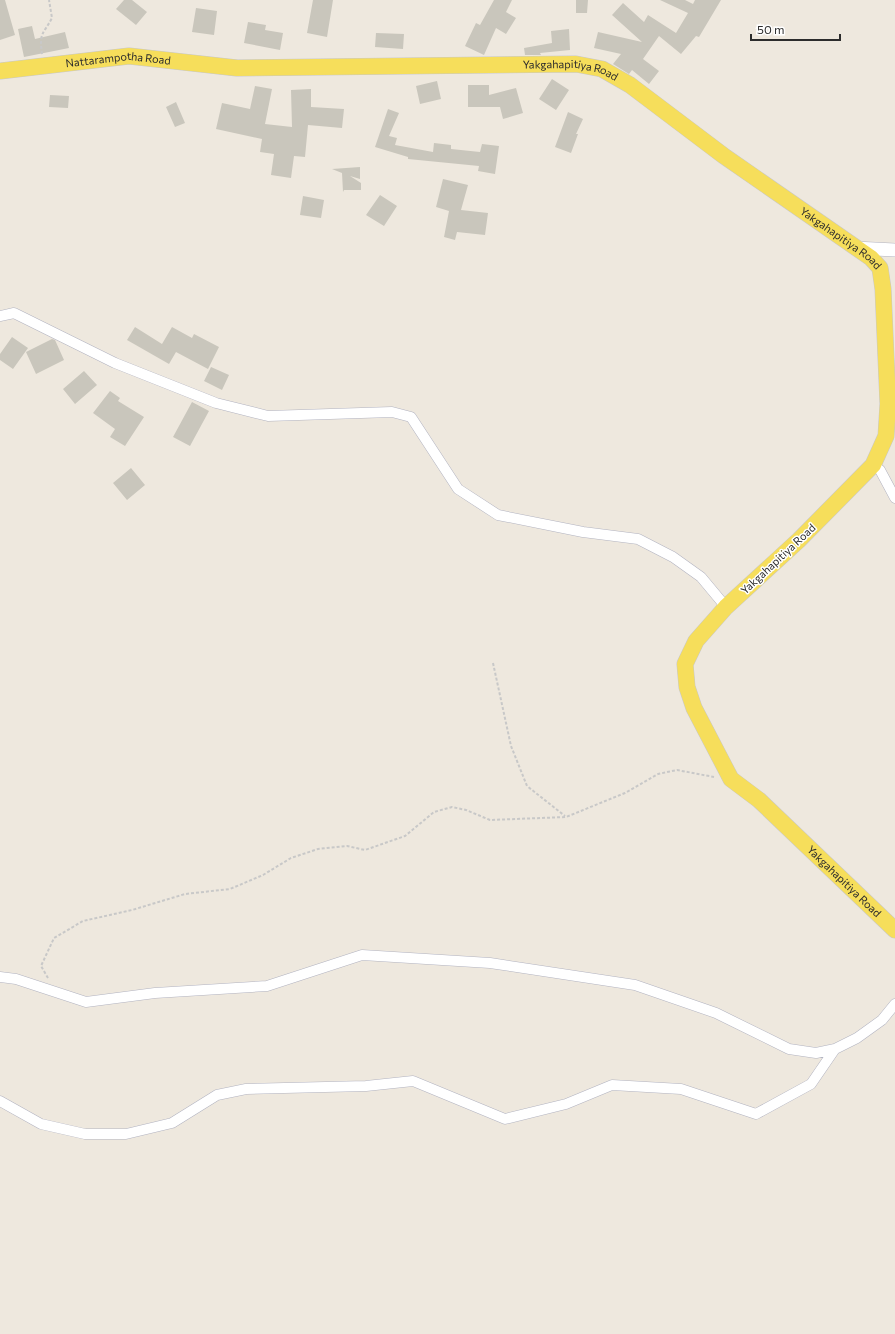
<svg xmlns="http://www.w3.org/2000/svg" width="895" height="1334" viewBox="0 0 895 1334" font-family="Commissioner,sans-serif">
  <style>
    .building { fill: #c9c6bc }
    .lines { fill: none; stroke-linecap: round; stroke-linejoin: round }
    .minor-casing { stroke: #b2b3c0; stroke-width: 11 }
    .tertiary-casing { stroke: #b2b3c0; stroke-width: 14 }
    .primary-casing { stroke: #c8c8c8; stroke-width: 17 }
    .path { stroke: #c8c8c8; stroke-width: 2; stroke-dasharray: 3 2; stroke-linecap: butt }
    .minor { stroke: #fff; stroke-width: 10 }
    .tertiary { stroke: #fff; stroke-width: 13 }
    .primary { stroke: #f6de5b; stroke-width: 16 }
    .labels { text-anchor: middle; stroke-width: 3; stroke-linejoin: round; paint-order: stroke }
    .street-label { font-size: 11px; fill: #2c2c2c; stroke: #fff }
  </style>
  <rect width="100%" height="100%" fill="#eee8de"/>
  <path class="building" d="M 0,0 L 5,0 L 15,35 L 0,40 Z
    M 124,0 L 132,0 L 147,12 L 136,25 L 116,9 Z
    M 313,0 L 333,0 L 327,37 L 307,33 Z
    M 494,0 L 512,0 L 506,12 L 516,18 L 506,34 L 496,28 L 484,55 L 465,46 L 476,23 L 480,25 Z
    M 576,0 L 588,0 L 587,13 L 576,13 Z
    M 660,0 L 685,0 L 693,4 L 695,0 L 721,0 L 699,37 L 696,36 L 681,54 L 659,36 L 643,59 L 659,71 L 649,84 L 632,70 L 629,74 L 613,64 L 621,54 L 594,48 L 598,32 L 642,42 L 612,15 L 623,3 L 644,22 L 648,15 L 676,33 L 688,13 Z
    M 196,8 L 217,11 L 214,35 L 192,32 Z
    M 248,22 L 266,25 L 265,30 L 283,33 L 280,50 L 244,43 Z
    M 32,26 L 35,39 L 65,32 L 69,48 L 24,57 L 18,29 Z
    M 569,29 L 570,50 L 540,53 L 541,55 L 525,55 L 524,48 L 552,43 L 551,31 Z
    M 376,33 L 404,34 L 403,49 L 375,47 Z
    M 552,79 L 569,90 L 556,110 L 539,99 Z
    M 437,81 L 441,99 L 420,104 L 416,86 Z
    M 468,85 L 489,85 L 489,95 L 516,88 L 523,113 L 503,119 L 500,107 L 468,107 Z
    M 255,86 L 272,89 L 265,124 L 292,127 L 291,90 L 311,89 L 311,107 L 344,109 L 342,128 L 308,125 L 305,157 L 294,156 L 291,178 L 271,175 L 274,154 L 260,152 L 262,139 L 216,129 L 222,103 L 250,109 Z
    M 50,95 L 69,96 L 68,108 L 49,107 Z
    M 176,102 L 185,123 L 175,127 L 166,107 Z
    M 388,109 L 399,113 L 389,136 L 397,138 L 395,145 L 433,152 L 434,143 L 451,145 L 451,149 L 480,152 L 482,144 L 499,146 L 495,174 L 478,171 L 479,166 L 408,159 L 408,157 L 375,147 Z
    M 568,112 L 583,119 L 576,134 L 578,134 L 571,153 L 555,147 Z
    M 360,167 L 360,179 L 350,176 L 361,183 L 361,190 L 344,190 L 343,192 L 342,173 L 332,169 Z
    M 443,179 L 468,185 L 461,210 L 488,213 L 485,235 L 457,232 L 455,240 L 444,237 L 449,211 L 436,207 Z
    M 380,195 L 397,206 L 384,226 L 366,215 Z
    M 303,196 L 324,200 L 321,218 L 300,215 Z
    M 135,327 L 162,344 L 172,327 L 192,338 L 194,334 L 219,347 L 208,369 L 176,352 L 169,364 L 127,340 Z
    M 12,337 L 28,348 L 13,369 L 0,360 L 0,354 Z
    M 52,339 L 55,340 L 64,360 L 36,374 L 26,352 Z
    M 211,367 L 229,375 L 222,390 L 204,381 Z
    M 84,371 L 97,385 L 75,404 L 63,389 Z
    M 110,391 L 120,398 L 118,401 L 144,417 L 125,446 L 110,437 L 115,429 L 93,413 Z
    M 192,402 L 209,411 L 190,446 L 173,437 Z
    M 131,468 L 145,485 L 127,500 L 113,483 Z"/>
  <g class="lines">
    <defs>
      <path id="minor" d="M 0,316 L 14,313 L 115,363 L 216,403 L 268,416 L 392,412 L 411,417 L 458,489 L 498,515 L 583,532 L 638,539 L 673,557 L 701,577 L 726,607
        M 873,465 L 880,470 L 895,498
        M 0,977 L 16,979 L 86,1002 L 155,993 L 267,986 L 362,955 L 490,963 L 635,985 L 716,1013 L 789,1049 L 816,1053 L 835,1049
        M 0,1101 L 41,1124 L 85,1134 L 126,1134 L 172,1123 L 217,1095 L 246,1089 L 366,1086 L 413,1081 L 505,1119 L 566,1104 L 612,1085 L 681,1089 L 756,1114 L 811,1084 L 835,1049 L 857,1038 L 882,1020 L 895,1004"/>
      <path id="tertiary" d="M 855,248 L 895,250"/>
      <g id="primary">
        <path id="s1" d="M 0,71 L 129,56 L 237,68 L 576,64 L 602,69 L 630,85 L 724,156 L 871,258 L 880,268 L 883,289 L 888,404 L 886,436 L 873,465 L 799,540 L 726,607 L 696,641 L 685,664 L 687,687 L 694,708 L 731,779 L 759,800 L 895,930"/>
      </g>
    </defs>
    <use href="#minor" class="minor-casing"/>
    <use href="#tertiary" class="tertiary-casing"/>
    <use href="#primary" class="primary-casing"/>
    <path class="path" d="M 42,54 C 39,32 43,35 52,18 L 49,0
      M 493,663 L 511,746 L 527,786 L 565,816
      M 48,978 L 41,966 L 54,938 L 83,921 L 132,910 L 185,894 L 230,889 L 263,875 L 291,858 L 318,849 L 347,846 L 365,850 L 405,836 L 434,812 L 452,807 L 466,810 L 490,820 L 566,817 L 625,793 L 658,774 L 677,770 L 714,777"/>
    <use href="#minor" class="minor"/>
    <use href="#tertiary" class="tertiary"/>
    <use href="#primary" class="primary"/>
  </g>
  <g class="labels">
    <g class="street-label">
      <text dy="4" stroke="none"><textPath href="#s1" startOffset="119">Nattarampotha Road</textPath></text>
      <text dy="4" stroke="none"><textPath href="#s1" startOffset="573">Yakgahapitiya Road</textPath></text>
      <text dy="4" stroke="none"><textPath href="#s1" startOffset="897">Yakgahapitiya Road</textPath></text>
      <text transform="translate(778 559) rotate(-43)" y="4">Yakgahapitiya Road</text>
      <text dy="4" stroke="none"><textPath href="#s1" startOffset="1700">Yakgahapitiya Road</textPath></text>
    </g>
  </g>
  <path d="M751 34v6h89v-6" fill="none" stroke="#2c2c2c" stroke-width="2"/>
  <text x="757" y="34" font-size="12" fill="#2c2c2c" stroke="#ffffff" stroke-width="3" paint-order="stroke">50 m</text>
</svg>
